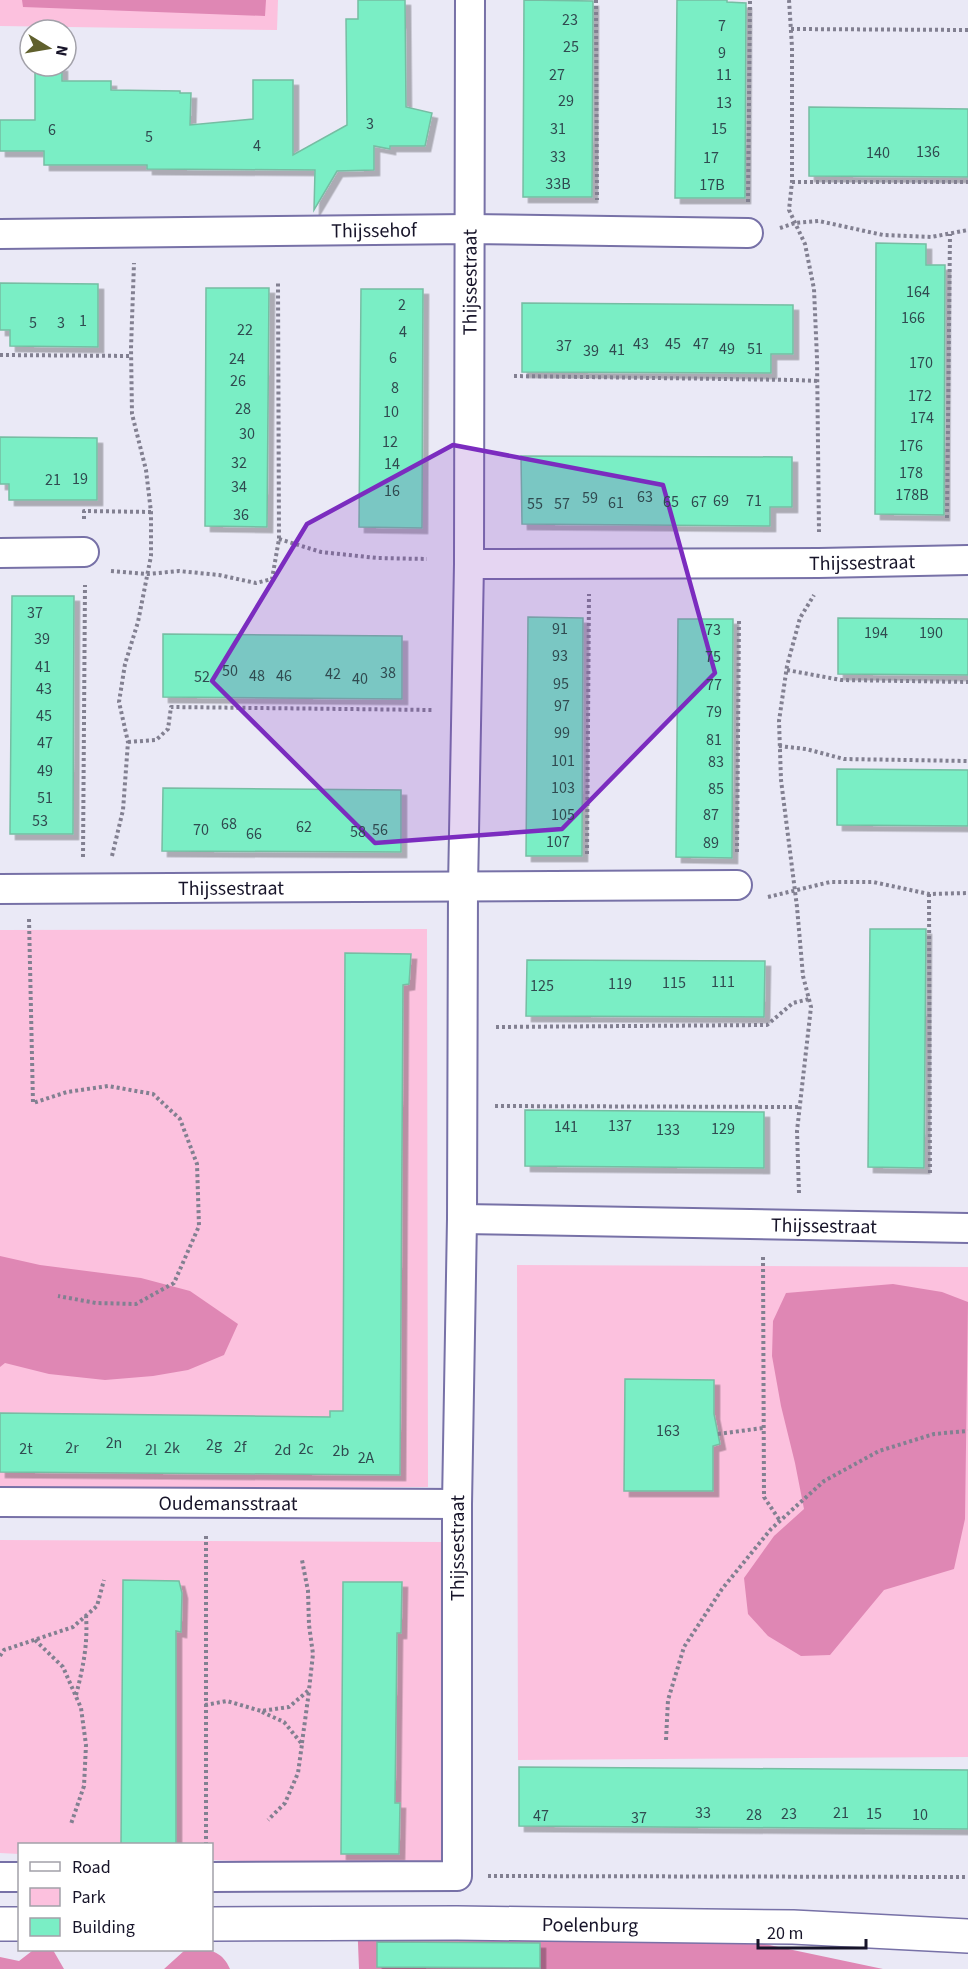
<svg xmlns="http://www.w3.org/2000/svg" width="968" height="1969" viewBox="0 0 968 1969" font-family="'Source Sans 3',sans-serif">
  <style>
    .green { fill: #fcc1de }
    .forest { fill: #df87b4 }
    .building { fill: #7aeec5; stroke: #76bda3; stroke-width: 1.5; filter: url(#shadow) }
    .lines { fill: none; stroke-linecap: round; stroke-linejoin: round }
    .street-casing { stroke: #7771a7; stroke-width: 32 }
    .secondary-casing { stroke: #7771a7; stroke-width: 36 }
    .path { stroke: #828091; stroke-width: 4; stroke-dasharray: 3 3; stroke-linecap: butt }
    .street { stroke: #fff; stroke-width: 28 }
    .secondary { stroke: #fff; stroke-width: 33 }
    .marked { fill: #7b2cbf; fill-opacity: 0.2; stroke: #7b2cbf; stroke-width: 4.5; stroke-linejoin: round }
    .labels { text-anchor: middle; stroke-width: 4.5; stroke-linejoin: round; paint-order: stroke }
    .number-label { font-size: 16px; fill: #304a50 }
    .street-label { font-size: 20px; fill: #171429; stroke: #fff }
  </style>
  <defs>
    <filter id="shadow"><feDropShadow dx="5.5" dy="5.5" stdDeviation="0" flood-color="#0004"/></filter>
  </defs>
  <rect width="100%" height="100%" fill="#eae9f6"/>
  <path class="green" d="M 0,0 L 278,0 L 277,30 L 0,26 Z
    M 427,929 L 428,1487 L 0,1488 L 0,930 Z
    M 517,1265 L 968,1267 L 968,1757 L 518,1760 Z
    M 0,1540 L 443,1542 L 441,1868 L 212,1860 L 212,1844 L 20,1844 L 19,1854 L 0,1853 Z"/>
  <path class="forest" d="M 22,0 L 266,0 L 265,16 L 23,7 Z
    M 0,1256 L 40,1265 L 141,1278 L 190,1291 L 238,1324 L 224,1355 L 188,1370 L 153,1376 L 105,1380 L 49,1374 L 5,1363 L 0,1367 Z
    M 893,1284 L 942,1292 L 968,1302 L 965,1519 L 954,1569 L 884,1590 L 830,1655 L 801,1656 L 768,1636 L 748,1614 L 744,1578 L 774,1536 L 804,1509 L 795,1463 L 781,1406 L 772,1356 L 773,1321 L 786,1293 Z
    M 357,1918 L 712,1933 L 883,1969 L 359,1969 Z
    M 46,1950 L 53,1950 L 64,1969 L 0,1969 L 0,1957 L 19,1961 L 32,1951 Z
    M 185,1950 C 205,1949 221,1948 230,1969 L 164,1969 Z"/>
  <path class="building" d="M 358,0 L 405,0 L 406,107 L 432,113 L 425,146 L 390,146 L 390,149 L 374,146 L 374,170 L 337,171 L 314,210 L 315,170 L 147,169 L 147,165 L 44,165 L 44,151 L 0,151 L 0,120 L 35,120 L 35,66 L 62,66 L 62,81 L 111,81 L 111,90 L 180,91 L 180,93 L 191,93 L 190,125 L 253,119 L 253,80 L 293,80 L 293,155 L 347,125 L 346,19 L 358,19 Z
    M 524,0 L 593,1 L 592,197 L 523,197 Z
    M 677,0 L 727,0 L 727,2 L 746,3 L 745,198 L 675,198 Z
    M 809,107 L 968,109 L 968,177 L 809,176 Z
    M 876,243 L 926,244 L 926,265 L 945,265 L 944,515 L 875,514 Z
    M 0,283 L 98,284 L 98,347 L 10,346 L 10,330 L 0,330 Z
    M 206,288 L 269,288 L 267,527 L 205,526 Z
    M 361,289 L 423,289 L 422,528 L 359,527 Z
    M 522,303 L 793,305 L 793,354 L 771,354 L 771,373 L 522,372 Z
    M 0,437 L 97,438 L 97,500 L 9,500 L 9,484 L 0,484 Z
    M 521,456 L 792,457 L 792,507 L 770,507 L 770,526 L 522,524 Z
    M 12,596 L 74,596 L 73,834 L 10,834 Z
    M 528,617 L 583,618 L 582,856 L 526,856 Z
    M 838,618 L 968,619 L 968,675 L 838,674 Z
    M 678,619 L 733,619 L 732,858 L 676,857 Z
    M 163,634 L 402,636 L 402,699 L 163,697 Z
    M 837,769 L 968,770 L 968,826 L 837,825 Z
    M 163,788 L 401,790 L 401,852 L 162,851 Z
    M 870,929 L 926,929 L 924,1168 L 868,1167 Z
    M 345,953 L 411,954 L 409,984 L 403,985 L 400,1475 L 0,1472 L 0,1413 L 330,1417 L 330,1411 L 343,1411 Z
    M 527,960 L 765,961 L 764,1017 L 526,1016 Z
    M 525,1110 L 764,1112 L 764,1168 L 525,1166 Z
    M 625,1379 L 714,1380 L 714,1414 L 720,1444 L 713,1446 L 713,1491 L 624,1491 Z
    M 123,1580 L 179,1581 L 182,1593 L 181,1632 L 176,1631 L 176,1845 L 121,1845 Z
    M 343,1582 L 402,1582 L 401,1633 L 397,1633 L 395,1803 L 400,1803 L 399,1854 L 341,1854 Z
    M 519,1767 L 968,1770 L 968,1829 L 519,1826 Z
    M 377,1942 L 540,1943 L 540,1968 L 377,1967 Z"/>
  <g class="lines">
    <defs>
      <g id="street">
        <path id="s1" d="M 0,234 L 469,229 L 748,233"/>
        <path d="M 0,553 L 84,552"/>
        <path id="s2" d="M 469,564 L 819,563 L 968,560"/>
        <path id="s3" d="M 0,889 L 737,885"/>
        <path id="s4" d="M 462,1219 L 968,1228"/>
        <path id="s5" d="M 0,1502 L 457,1504"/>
        <path d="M 0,1877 L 20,1877"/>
        <path id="s6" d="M 212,1877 L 457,1876 L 457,1504 L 462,1219 L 463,887 L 469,564 L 470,0"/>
      </g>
      <g id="secondary">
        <path d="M 0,1924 L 20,1924"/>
        <path id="s7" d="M 212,1924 L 457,1923 L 793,1927 L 968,1936"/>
      </g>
    </defs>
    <use href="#street" class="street-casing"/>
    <use href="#secondary" class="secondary-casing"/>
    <path class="path" d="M 596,0 L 597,200
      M 789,0 L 792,47 L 792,182 L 789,210 L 805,244 L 814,289 L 817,358 L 819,532
      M 791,29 L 968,30
      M 792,182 L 968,182
      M 748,202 L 750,0
      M 780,228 L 795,223 L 819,221 L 883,235 L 931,237 L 968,230
      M 0,355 L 131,356
      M 514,376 L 794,380 L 817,381
      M 947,518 L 950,234
      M 84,519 L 84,511 L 151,512
      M 279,539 L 321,552 L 377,558 L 427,559
      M 111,571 L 148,574 L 179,571 L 219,575 L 256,583 L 272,579 L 279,539 L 278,282
      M 787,670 L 841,680 L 968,682
      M 128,742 L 156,740 L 168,729 L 171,707 L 433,710
      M 779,746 L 806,749 L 844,759 L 968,761
      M 737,852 L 739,620
      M 587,854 L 589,594
      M 112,856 L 123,810 L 128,742 L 119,702 L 125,664 L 138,622 L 151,556 L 151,512 L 146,470 L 132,414 L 131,348 L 134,263
      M 83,857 L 85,585
      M 929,894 L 930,1176
      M 768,897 L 830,882 L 873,882 L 929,894 L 968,893
      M 29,919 L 33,1103 L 67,1092 L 108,1086 L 153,1094 L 180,1119 L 197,1164 L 199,1226 L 174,1283 L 136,1304 L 96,1303 L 58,1296
      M 496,1027 L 767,1025 L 793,1003 L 809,999
      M 495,1106 L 799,1107
      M 799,1193 L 797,1131 L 811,1007 L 803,976 L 797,907 L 781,780 L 779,721 L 787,666 L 800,618 L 814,595
      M 763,1257 L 764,1497 L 780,1521
      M 718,1434 L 763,1428
      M 206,1536 L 206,1844
      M 35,1640 L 63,1667 L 81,1708 L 86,1745 L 84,1786 L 71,1824
      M 0,1656 L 4,1650 L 73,1627 L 97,1606 L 104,1580
      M 76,1695 C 83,1668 88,1644 86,1616
      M 205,1705 L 227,1701 L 261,1711 L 289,1707 L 309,1690 L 313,1654 L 309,1625 L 308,1591 L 302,1560
      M 262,1712 L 284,1722 L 302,1744 L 298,1773 L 285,1803 L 268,1820
      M 666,1740 L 668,1700 L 684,1647 L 722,1589 L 771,1529 L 824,1481 L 879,1451 L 934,1434 L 968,1431
      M 302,1743 L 309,1691
      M 488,1876 L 968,1877"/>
    <use href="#street" class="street"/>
    <use href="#secondary" class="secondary"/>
  </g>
  <path class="marked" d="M 453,445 L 663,485 L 715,673 L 562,829 L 375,843 L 212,681 L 307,524 Z"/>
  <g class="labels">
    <g class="number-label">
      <text x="570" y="25">23</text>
      <text x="722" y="31">7</text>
      <text x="571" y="52">25</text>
      <text x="722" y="58">9</text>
      <text x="557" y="80">27</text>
      <text x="724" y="80">11</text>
      <text x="566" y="106">29</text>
      <text x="724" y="108">13</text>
      <text x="370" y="129">3</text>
      <text x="558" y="134">31</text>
      <text x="719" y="134">15</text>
      <text x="52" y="135">6</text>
      <text x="149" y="142">5</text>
      <text x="257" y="151">4</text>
      <text x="928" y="157">136</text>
      <text x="878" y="158">140</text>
      <text x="558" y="162">33</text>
      <text x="711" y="163">17</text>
      <text x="558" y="189">33B</text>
      <text x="712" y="190">17B</text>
      <text x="918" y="297">164</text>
      <text x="402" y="310">2</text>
      <text x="913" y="323">166</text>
      <text x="83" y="326">1</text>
      <text x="33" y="328">5</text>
      <text x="61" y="328">3</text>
      <text x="245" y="335">22</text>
      <text x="403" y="337">4</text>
      <text x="641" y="349">43</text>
      <text x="673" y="349">45</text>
      <text x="701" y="349">47</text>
      <text x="564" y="351">37</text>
      <text x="727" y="354">49</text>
      <text x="755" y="354">51</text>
      <text x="617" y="355">41</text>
      <text x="591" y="356">39</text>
      <text x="393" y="363">6</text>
      <text x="237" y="364">24</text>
      <text x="921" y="368">170</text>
      <text x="238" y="386">26</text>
      <text x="395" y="393">8</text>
      <text x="920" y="401">172</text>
      <text x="243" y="414">28</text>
      <text x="391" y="417">10</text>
      <text x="922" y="423">174</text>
      <text x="247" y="439">30</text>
      <text x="390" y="447">12</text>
      <text x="911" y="451">176</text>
      <text x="239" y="468">32</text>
      <text x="392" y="469">14</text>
      <text x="911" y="478">178</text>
      <text x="80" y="484">19</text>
      <text x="53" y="485">21</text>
      <text x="239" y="492">34</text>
      <text x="392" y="496">16</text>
      <text x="912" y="500">178B</text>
      <text x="645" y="502">63</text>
      <text x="590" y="503">59</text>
      <text x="721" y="506">69</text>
      <text x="754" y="506">71</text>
      <text x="671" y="507">65</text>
      <text x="699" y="507">67</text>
      <text x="616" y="508">61</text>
      <text x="535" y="509">55</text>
      <text x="562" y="509">57</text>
      <text x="241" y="520">36</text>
      <text x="35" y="618">37</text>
      <text x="560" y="634">91</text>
      <text x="713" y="635">73</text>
      <text x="876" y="638">194</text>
      <text x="931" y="638">190</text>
      <text x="42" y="644">39</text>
      <text x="560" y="661">93</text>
      <text x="713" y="662">75</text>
      <text x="43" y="672">41</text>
      <text x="230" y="676">50</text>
      <text x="388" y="678">38</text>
      <text x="333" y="679">42</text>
      <text x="257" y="681">48</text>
      <text x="284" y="681">46</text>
      <text x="202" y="682">52</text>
      <text x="360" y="684">40</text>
      <text x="561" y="689">95</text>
      <text x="714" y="690">77</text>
      <text x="44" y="694">43</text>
      <text x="562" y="711">97</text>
      <text x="714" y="717">79</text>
      <text x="44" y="721">45</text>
      <text x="562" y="738">99</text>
      <text x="714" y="745">81</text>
      <text x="45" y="748">47</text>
      <text x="563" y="766">101</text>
      <text x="716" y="767">83</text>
      <text x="45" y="776">49</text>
      <text x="563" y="793">103</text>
      <text x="716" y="794">85</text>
      <text x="45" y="803">51</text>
      <text x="563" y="820">105</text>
      <text x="711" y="820">87</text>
      <text x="40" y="826">53</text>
      <text x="229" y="829">68</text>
      <text x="304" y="832">62</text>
      <text x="201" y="835">70</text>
      <text x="380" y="835">56</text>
      <text x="358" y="837">58</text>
      <text x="254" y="839">66</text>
      <text x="558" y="847">107</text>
      <text x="711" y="848">89</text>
      <text x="723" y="987">111</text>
      <text x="674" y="988">115</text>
      <text x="620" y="989">119</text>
      <text x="542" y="991">125</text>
      <text x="620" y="1131">137</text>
      <text x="566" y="1132">141</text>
      <text x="723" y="1134">129</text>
      <text x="668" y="1135">133</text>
      <text x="668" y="1436">163</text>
      <text x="114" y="1448">2n</text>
      <text x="214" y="1450">2g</text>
      <text x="240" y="1452">2f</text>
      <text x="72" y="1453">2r</text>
      <text x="172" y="1453">2k</text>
      <text x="26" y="1454">2t</text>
      <text x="306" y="1454">2c</text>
      <text x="151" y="1455">2l</text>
      <text x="283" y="1455">2d</text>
      <text x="341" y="1456">2b</text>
      <text x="366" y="1463">2A</text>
      <text x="703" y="1818">33</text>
      <text x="841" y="1818">21</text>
      <text x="789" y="1819">23</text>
      <text x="874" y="1819">15</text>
      <text x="754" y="1820">28</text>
      <text x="920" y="1820">10</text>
      <text x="541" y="1821">47</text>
      <text x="639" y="1823">37</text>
    </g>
    <g class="street-label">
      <text dy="7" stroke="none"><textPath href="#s1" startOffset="374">Thijssehof</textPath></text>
      <text dy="7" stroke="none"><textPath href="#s6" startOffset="1839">Thijssestraat</textPath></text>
      <text dy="7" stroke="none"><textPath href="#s2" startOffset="393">Thijssestraat</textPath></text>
      <text dy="7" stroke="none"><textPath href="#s3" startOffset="231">Thijssestraat</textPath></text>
      <text dy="7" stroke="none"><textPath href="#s4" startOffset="362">Thijssestraat</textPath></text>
      <text dy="7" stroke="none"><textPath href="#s5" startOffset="228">Oudemansstraat</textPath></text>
      <text dy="7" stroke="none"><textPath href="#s6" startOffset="573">Thijssestraat</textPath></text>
      <text dy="7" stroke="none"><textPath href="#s7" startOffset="378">Poelenburg</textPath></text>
    </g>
  </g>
  <rect x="18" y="1843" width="195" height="108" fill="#ffffff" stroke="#a2a1a9" stroke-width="1.5"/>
  <rect x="30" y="1862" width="30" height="9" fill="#ffffff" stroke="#a2a1a9" stroke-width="1.5"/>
  <text x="72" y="1873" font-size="18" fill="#171429">Road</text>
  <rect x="30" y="1888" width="30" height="18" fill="#fcc1de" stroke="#a2a1a9" stroke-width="1.5"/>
  <text x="72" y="1903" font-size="18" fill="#171429">Park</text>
  <rect x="30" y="1918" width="30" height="18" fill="#7aeec5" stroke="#a2a1a9" stroke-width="1.5"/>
  <text x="72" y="1933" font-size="18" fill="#171429">Building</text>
  <g transform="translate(48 48) rotate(101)"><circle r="28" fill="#ffffff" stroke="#a2a1a9" stroke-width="1.5"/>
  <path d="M0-4.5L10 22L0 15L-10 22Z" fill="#60602d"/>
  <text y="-9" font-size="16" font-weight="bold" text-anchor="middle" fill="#171429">N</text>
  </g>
  <path d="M758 1939v9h108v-9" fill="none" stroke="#171429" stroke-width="3"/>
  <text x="767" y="1939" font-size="18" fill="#171429" stroke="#ffffff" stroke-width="4.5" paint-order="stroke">20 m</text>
</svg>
